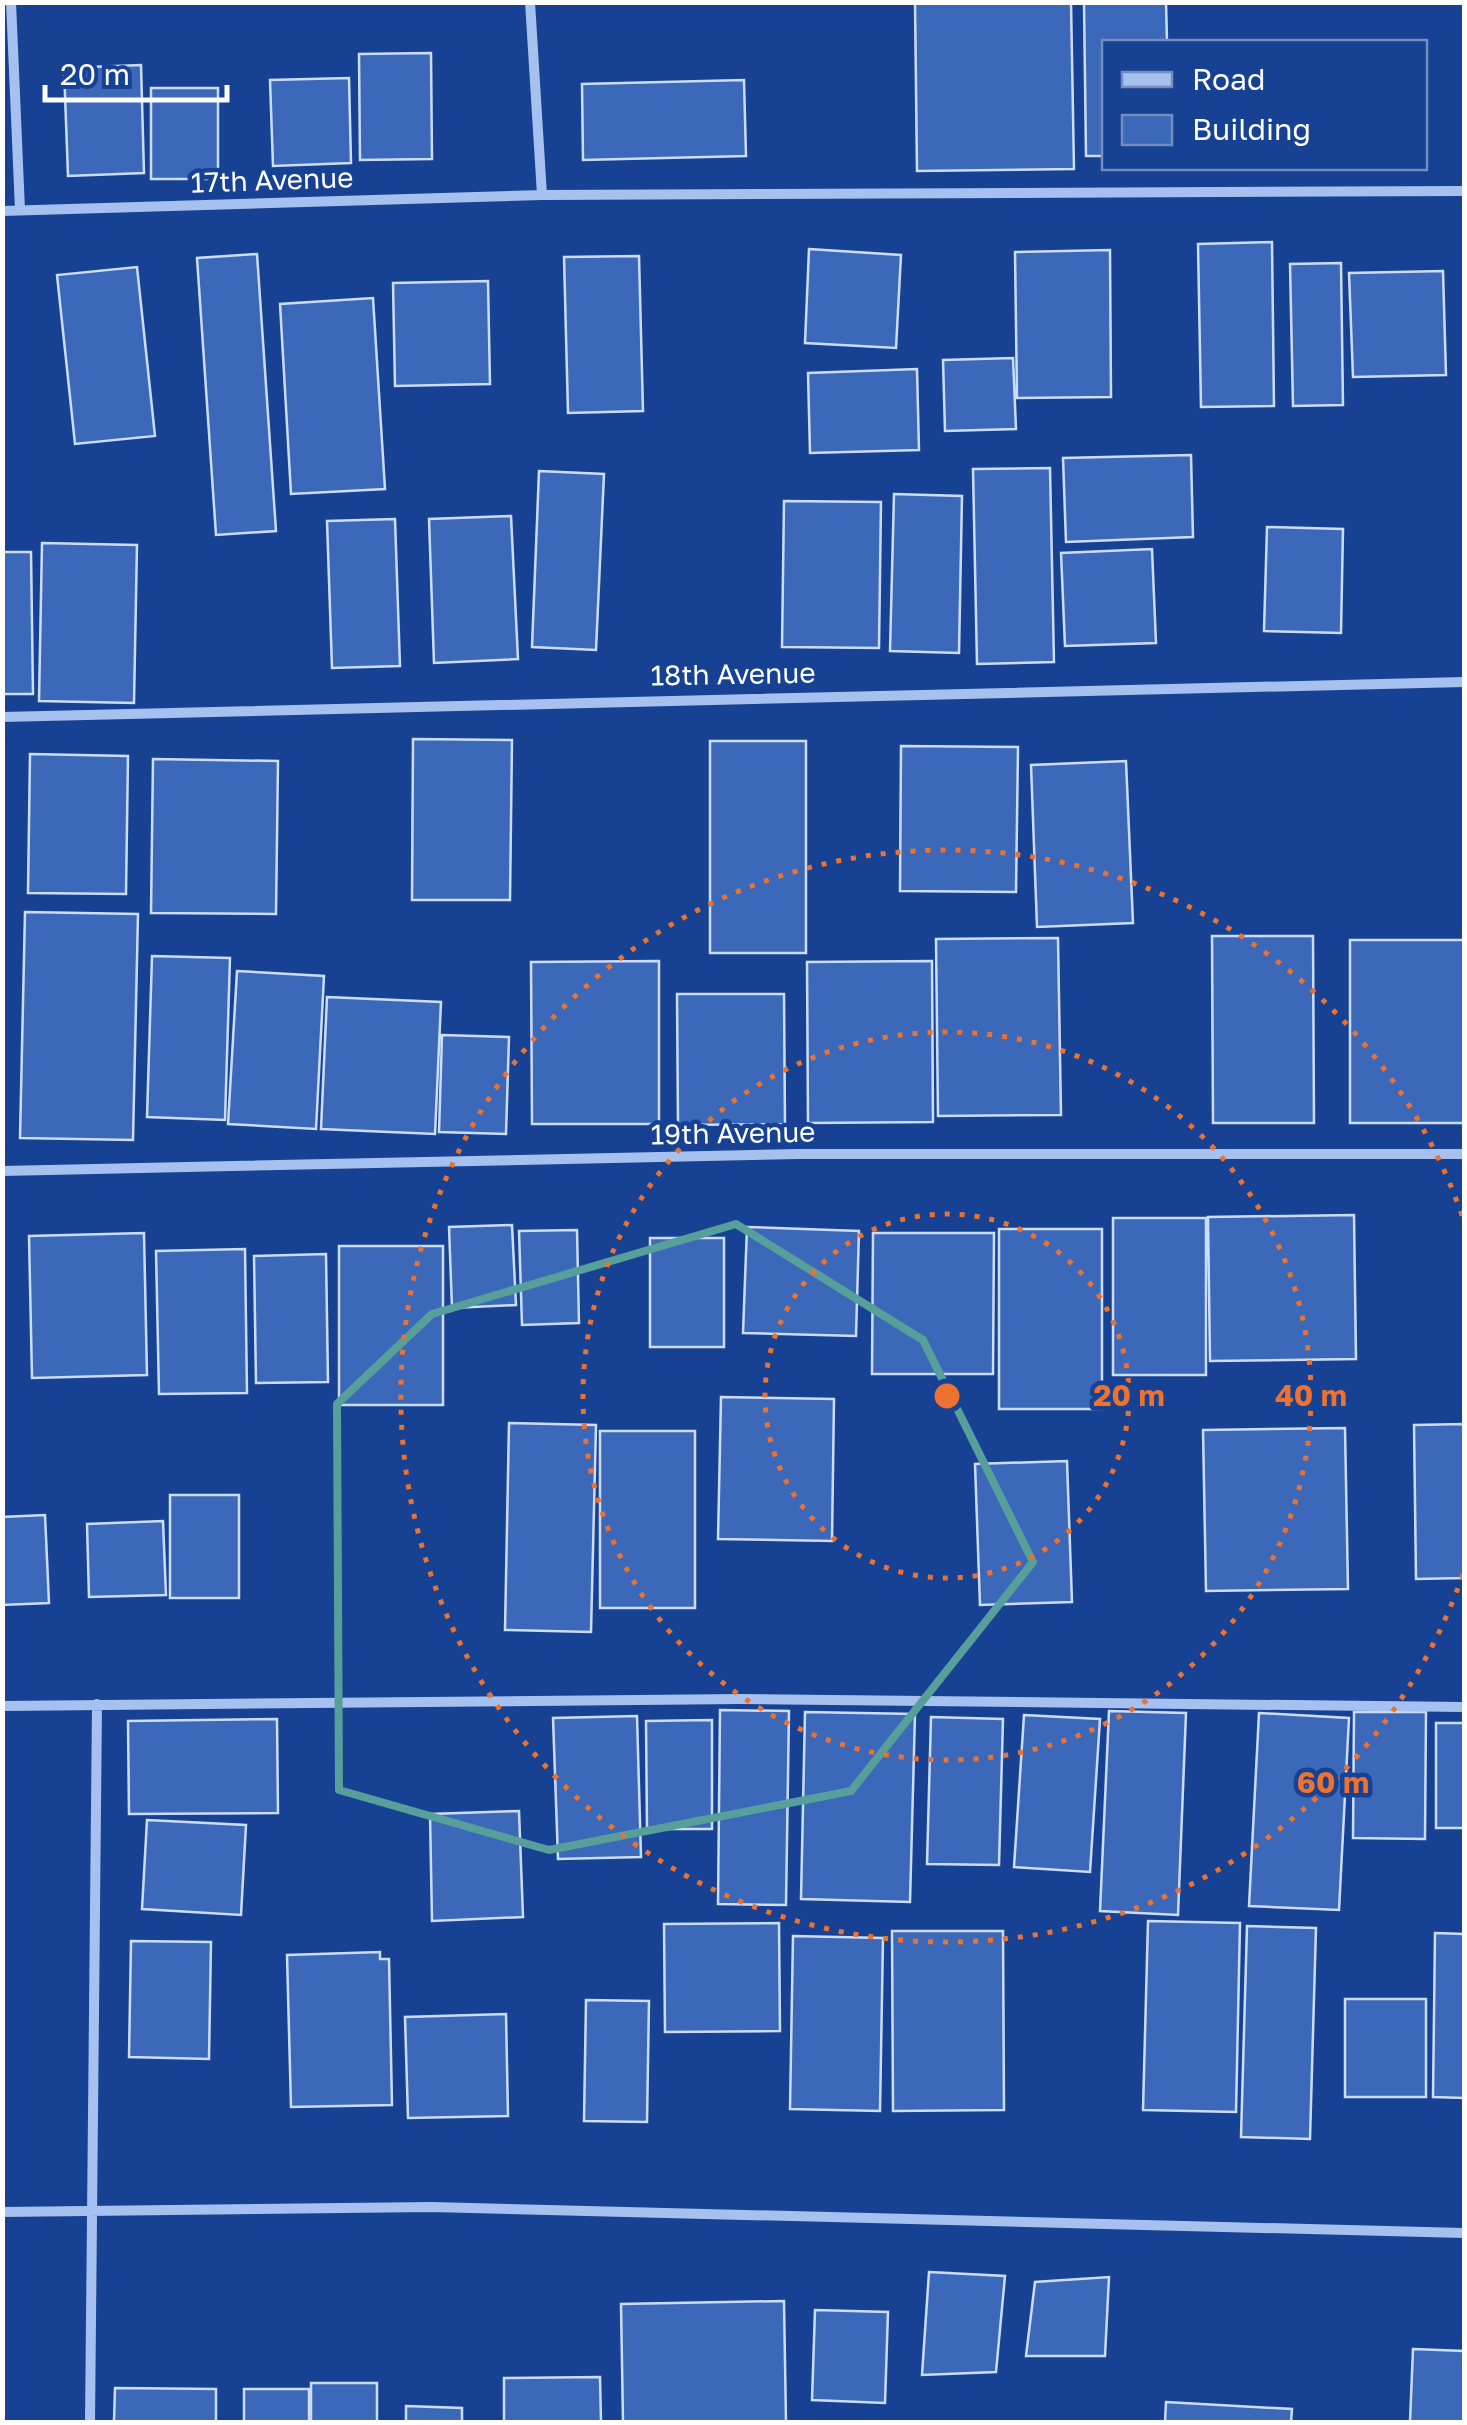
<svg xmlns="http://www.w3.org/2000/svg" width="1467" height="2425" viewBox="0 0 1467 2425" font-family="'Golos Text',sans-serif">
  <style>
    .building { fill: #3b68b9; stroke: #ccddfb; stroke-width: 2.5 }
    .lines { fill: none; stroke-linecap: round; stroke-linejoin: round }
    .minor { stroke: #a6c0f0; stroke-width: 10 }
    .marked { fill: none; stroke: #579f9a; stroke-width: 8; stroke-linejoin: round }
    .ring { fill: none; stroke: #eb7230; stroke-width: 5; stroke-dasharray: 5 10 }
    .labels { text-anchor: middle; stroke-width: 9; stroke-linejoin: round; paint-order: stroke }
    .street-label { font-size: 28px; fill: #fff; stroke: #174192 }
    .centre { fill: #eb7230; stroke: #174192; stroke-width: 5 }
    .ring-label { font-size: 30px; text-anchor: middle; font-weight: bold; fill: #eb7230; stroke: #174192; stroke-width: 9; stroke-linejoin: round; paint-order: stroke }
  </style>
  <rect width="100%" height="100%" fill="#174192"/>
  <path class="building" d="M 915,2 L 1071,2 L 1074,169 L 917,171 Z
    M 1084,2 L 1166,2 L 1167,42 L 1104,42 L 1104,156 L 1086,156 Z
    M 431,53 L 432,159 L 360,160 L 359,54 Z
    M 141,65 L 144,173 L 68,176 L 64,68 Z
    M 349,78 L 351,163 L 273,166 L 270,80 Z
    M 744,80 L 746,156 L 583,160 L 582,84 Z
    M 151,88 L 218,88 L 218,179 L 151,179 Z
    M 1272,242 L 1274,406 L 1201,407 L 1198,244 Z
    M 809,249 L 901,255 L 896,348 L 805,343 Z
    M 1110,250 L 1111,397 L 1017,398 L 1015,252 Z
    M 257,254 L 276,531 L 216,535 L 197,258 Z
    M 639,256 L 643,411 L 568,413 L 564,257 Z
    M 1341,263 L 1343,405 L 1293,406 L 1290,264 Z
    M 137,267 L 155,436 L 75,444 L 57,275 Z
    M 1443,271 L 1446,375 L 1353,377 L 1349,273 Z
    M 488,281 L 490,384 L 395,386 L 393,283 Z
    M 373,298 L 385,489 L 291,494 L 280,304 Z
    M 1013,358 L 1016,429 L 945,431 L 943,360 Z
    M 917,369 L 919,450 L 810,453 L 808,373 Z
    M 1191,455 L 1193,537 L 1066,542 L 1063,458 Z
    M 1050,468 L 1054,662 L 977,664 L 973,469 Z
    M 539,471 L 604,474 L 596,650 L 532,647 Z
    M 894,494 L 962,496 L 959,653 L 890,651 Z
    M 784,501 L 881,502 L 879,648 L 782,647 Z
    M 511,516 L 518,659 L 434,663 L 429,519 Z
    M 395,519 L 400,666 L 332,668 L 327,521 Z
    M 1267,527 L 1343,529 L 1341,633 L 1264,631 Z
    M 42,543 L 137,545 L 134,703 L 39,701 Z
    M 1152,549 L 1156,643 L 1065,646 L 1061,553 Z
    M 2,552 L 31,552 L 33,694 L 2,694 Z
    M 413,739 L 512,740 L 510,900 L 412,900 Z
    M 710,741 L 806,741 L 806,953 L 710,953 Z
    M 901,746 L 1018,747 L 1016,892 L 900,891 Z
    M 30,754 L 128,756 L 126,894 L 28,893 Z
    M 153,759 L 278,761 L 276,914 L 151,913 Z
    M 1126,761 L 1133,923 L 1037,927 L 1031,765 Z
    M 25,912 L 138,914 L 133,1140 L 20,1138 Z
    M 1212,936 L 1313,936 L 1314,1123 L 1213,1123 Z
    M 1058,938 L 1061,1115 L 938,1116 L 936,939 Z
    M 1350,940 L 1464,940 L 1464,1123 L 1350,1123 Z
    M 152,956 L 230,958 L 225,1120 L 147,1117 Z
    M 659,961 L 659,1124 L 532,1124 L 531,962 Z
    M 932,961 L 933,1122 L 808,1123 L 807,962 Z
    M 237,971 L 324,976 L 316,1129 L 228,1124 Z
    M 677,994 L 784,994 L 785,1124 L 678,1125 Z
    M 327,997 L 441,1002 L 435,1134 L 321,1129 Z
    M 442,1035 L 509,1037 L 506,1134 L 439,1132 Z
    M 1354,1215 L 1356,1359 L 1210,1361 L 1208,1217 Z
    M 1113,1218 L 1206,1218 L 1206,1375 L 1113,1375 Z
    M 512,1225 L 516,1305 L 452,1308 L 449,1227 Z
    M 747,1227 L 859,1231 L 856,1336 L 743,1333 Z
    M 999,1229 L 1102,1229 L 1102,1409 L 999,1409 Z
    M 577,1230 L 579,1323 L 522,1325 L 519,1231 Z
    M 144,1233 L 147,1375 L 32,1378 L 29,1236 Z
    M 873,1233 L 994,1233 L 993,1374 L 872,1374 Z
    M 650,1238 L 724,1238 L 724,1347 L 650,1347 Z
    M 339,1246 L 443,1246 L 443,1405 L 339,1405 Z
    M 245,1249 L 247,1393 L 159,1394 L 156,1251 Z
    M 326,1254 L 328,1382 L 256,1383 L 254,1256 Z
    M 721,1397 L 834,1399 L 832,1541 L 718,1539 Z
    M 509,1423 L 596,1425 L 591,1632 L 505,1630 Z
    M 1464,1424 L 1464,1578 L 1416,1579 L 1414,1425 Z
    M 1345,1428 L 1348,1589 L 1206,1591 L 1203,1430 Z
    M 600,1431 L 695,1431 L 695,1608 L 600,1608 Z
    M 1067,1461 L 1072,1602 L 980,1605 L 975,1464 Z
    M 170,1495 L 239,1495 L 239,1598 L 170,1598 Z
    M 45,1515 L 49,1603 L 2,1605 L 2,1517 Z
    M 163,1521 L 166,1595 L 89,1597 L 87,1524 Z
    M 720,1710 L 789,1711 L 786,1905 L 718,1904 Z
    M 1109,1711 L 1186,1713 L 1178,1915 L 1100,1911 Z
    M 805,1712 L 915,1714 L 910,1902 L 801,1899 Z
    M 1354,1712 L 1426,1712 L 1425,1839 L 1353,1838 Z
    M 1259,1713 L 1349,1718 L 1339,1910 L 1249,1906 Z
    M 1024,1715 L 1100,1719 L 1090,1872 L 1014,1867 Z
    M 637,1716 L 641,1857 L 558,1859 L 553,1718 Z
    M 931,1717 L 1003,1719 L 999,1865 L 927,1864 Z
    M 277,1719 L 278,1813 L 129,1814 L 128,1721 Z
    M 712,1720 L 712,1829 L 647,1829 L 646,1721 Z
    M 1436,1723 L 1464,1723 L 1464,1828 L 1436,1828 Z
    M 519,1811 L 523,1917 L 432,1921 L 430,1814 Z
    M 147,1820 L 246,1825 L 241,1915 L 142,1909 Z
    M 1148,1921 L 1240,1923 L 1236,2112 L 1143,2110 Z
    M 779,1923 L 780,2031 L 665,2032 L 664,1924 Z
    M 1247,1926 L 1316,1928 L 1310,2139 L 1241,2137 Z
    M 892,1931 L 1003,1931 L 1004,2110 L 893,2111 Z
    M 1435,1933 L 1464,1934 L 1464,2098 L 1433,2097 Z
    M 793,1936 L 883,1938 L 880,2111 L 790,2109 Z
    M 131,1941 L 211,1942 L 209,2059 L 129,2057 Z
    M 380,1952 L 380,1959 L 389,1959 L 392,2105 L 291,2107 L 287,1955 Z
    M 1345,1999 L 1426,1999 L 1426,2097 L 1345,2097 Z
    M 586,2000 L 649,2001 L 647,2122 L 584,2121 Z
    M 506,2014 L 508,2116 L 408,2118 L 405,2017 Z
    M 929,2272 L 1005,2276 L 996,2372 L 922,2375 Z
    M 1109,2277 L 1105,2356 L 1026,2356 L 1035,2282 Z
    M 784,2301 L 786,2422 L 623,2422 L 621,2304 Z
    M 815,2310 L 888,2312 L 885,2403 L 812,2400 Z
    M 1413,2349 L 1464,2351 L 1464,2422 L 1410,2422 Z
    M 600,2377 L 601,2422 L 504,2422 L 504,2378 Z
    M 311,2383 L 377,2383 L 377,2422 L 311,2422 Z
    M 115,2388 L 216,2389 L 216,2422 L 114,2422 Z
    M 244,2389 L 309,2389 L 309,2422 L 244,2422 Z
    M 1166,2402 L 1292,2409 L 1291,2422 L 1165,2422 Z
    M 406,2406 L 462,2408 L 462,2422 L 406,2422 Z"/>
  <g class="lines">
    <path class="minor" d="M 11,2 L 20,210
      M 530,2 L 542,195 L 1464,191
      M 2,211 L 542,195
      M 2,717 L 1464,682
      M 2,1171 L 798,1154 L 1464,1154
      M 2,1706 L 740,1699 L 1464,1707
      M 2,2212 L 431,2207 L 1464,2233
      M 90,2422 L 97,1704"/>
  </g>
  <path class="marked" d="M 736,1224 L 923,1340 L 1033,1562 L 851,1791 L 549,1850 L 339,1790 L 337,1404 L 432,1314 Z"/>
  <g class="ring">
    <circle cx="947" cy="1396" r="182"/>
    <circle cx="947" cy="1396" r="364"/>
    <path d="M1463 1574A546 546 0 1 1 1463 1218"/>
  </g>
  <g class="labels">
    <g class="street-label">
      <text transform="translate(272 180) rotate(-2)" y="10">17th Avenue</text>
      <text transform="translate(733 674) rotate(-1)" y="10">18th Avenue</text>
      <text transform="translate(733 1133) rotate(-1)" y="10">19th Avenue</text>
    </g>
  </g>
  <circle cx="947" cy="1396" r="15" class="centre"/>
  <g class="ring-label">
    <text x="1129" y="1406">20 m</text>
    <text x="1311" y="1406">40 m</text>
    <text x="1333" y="1793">60 m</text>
  </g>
  <rect width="1467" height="2425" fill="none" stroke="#ffffff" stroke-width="10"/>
  <rect x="1102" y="40" width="325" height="130" fill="#174192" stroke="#748dbe" stroke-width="2.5"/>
  <rect x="1122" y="72" width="50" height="15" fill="#a6c0f0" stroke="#748dbe" stroke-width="2.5"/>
  <text x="1192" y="90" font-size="30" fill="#ffffff">Road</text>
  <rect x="1122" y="115" width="50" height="30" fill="#3b68b9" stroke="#748dbe" stroke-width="2.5"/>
  <text x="1192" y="140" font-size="30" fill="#ffffff">Building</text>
  <path d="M45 85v15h182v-15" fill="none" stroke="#ffffff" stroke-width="5"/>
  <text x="60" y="85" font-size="30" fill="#ffffff" stroke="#174192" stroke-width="8" paint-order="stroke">20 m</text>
</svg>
